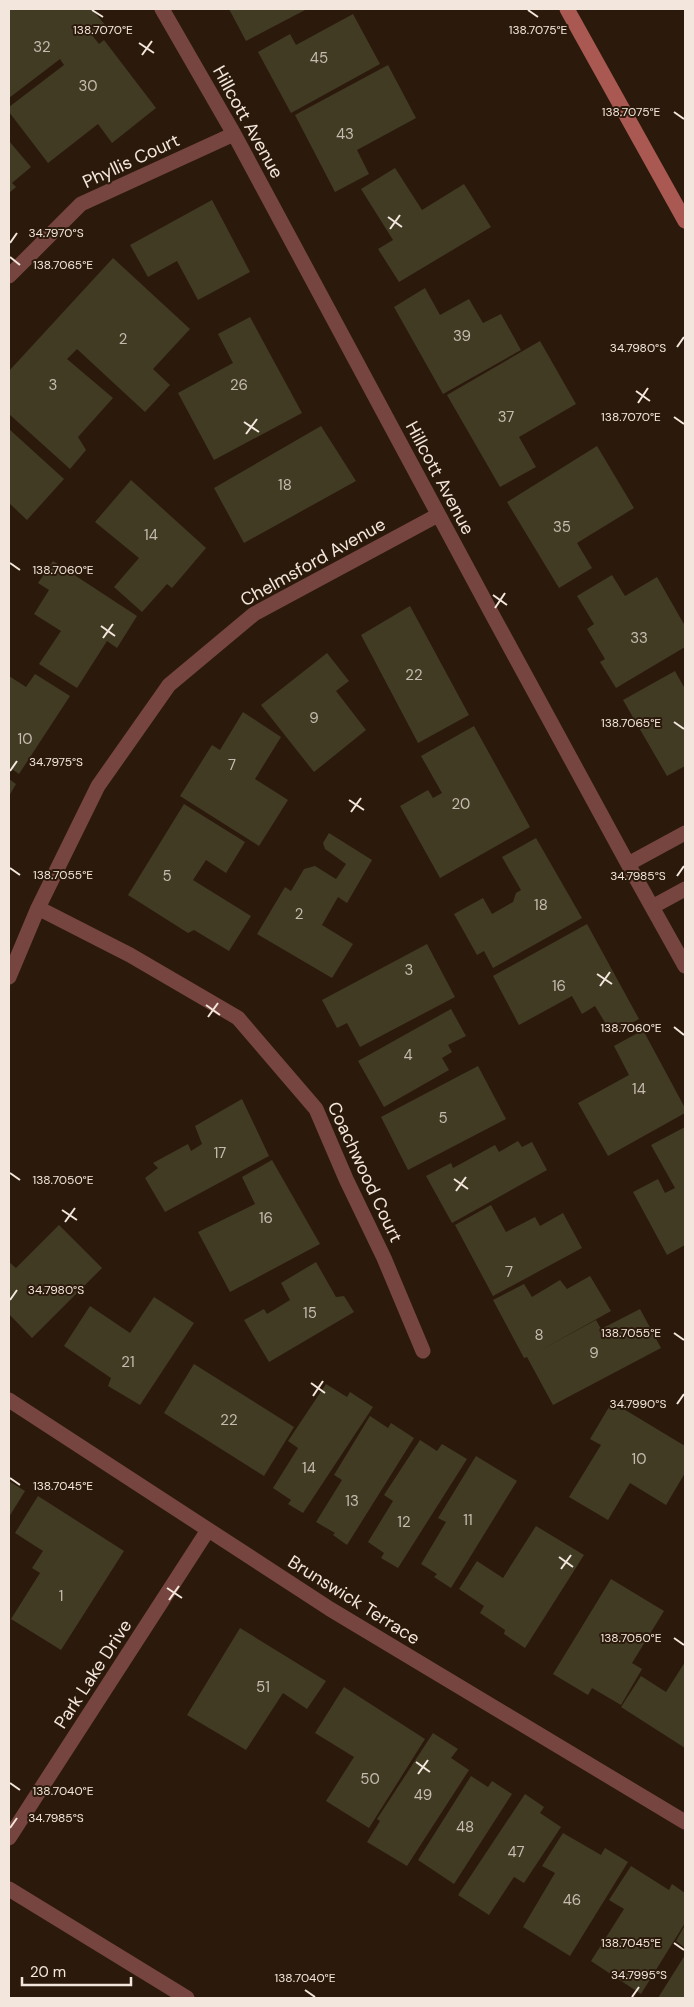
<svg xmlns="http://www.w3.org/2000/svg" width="694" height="2007" viewBox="0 0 694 2007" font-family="'DM Sans',sans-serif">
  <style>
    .building { fill: #413b24 }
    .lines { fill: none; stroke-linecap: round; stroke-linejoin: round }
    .street { stroke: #77453f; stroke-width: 15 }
    .secondary { stroke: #a95951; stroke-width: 15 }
    .ticks { fill: none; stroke: #f3e6dc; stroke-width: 2 }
    .labels { text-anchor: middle; stroke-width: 4; stroke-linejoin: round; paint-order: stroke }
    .number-label { font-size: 15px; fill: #c6bbae }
    .street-label { font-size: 18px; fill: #f3e6dc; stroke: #2b1a0b }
    .ticks-label { font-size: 12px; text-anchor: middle; fill: #f3e6dc; stroke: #2b1a0b; stroke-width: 4; stroke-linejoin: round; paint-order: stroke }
  </style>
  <rect width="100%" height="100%" fill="#2b1a0b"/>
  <path class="building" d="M 9,9 L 92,9 L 105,25 L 92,35 L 99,44 L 104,40 L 156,108 L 112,143 L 98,124 L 48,163 L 9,112 L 9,107 L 64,65 L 60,59 L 9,98 Z
    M 229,9 L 307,9 L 246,41 Z
    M 353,14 L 380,64 L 291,113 L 258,52 L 290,34 L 296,45 Z
    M 388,65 L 416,118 L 357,150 L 369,174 L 335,192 L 295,115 Z
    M 9,141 L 31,167 L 12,183 L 16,187 L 9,193 Z
    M 395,168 L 422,210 L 464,184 L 491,227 L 399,282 L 378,249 L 393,240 L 361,189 Z
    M 212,200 L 250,272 L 198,300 L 177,261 L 148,277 L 130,245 Z
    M 113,258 L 190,329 L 153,369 L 170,385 L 145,412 L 77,349 L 67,359 L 113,398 L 78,437 L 86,450 L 70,469 L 9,414 L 9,371 Z
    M 425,288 L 440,315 L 469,299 L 483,323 L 501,314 L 521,350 L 443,394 L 394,307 Z
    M 250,317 L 302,413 L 214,460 L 178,393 L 233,363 L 218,334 Z
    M 540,341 L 576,404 L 519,437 L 536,467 L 500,487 L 447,395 Z
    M 321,426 L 356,481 L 244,543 L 214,488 Z
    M 9,429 L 64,479 L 27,520 L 9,503 Z
    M 597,446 L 634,508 L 577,543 L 592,568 L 559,588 L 507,502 Z
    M 131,480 L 206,548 L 172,588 L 167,584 L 142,612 L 114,587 L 139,558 L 95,522 Z
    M 53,561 L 137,616 L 117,648 L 107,641 L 77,688 L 39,664 L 61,631 L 34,614 L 49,590 L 38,583 Z
    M 612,575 L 625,596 L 657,577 L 685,626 L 685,647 L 616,688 L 600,662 L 605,659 L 587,629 L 594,624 L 577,596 Z
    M 410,606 L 469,715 L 418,743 L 361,635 Z
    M 327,653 L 349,681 L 336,691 L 366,730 L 314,772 L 261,705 Z
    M 675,671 L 685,689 L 685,766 L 667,776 L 623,700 Z
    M 35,674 L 70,696 L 19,774 L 9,767 L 9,676 L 26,687 Z
    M 243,712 L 281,737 L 255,779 L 288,800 L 259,846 L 180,796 L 212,745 L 220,750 Z
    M 474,726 L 530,827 L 440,878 L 400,806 L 428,790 L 433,798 L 442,793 L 421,756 Z
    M 9,779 L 16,784 L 9,796 Z
    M 184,804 L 245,842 L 226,873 L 206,860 L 193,880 L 251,916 L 229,951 L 194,930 L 188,933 L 128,895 Z
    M 329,833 L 372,860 L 347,903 L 338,897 L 322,925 L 353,944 L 332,978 L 257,934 L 285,887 L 291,891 L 304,869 L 315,866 L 336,879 L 346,864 L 325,849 L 323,843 Z
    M 536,838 L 582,918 L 493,968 L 484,951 L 477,955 L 454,914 L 483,898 L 492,914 L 513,902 L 516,893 L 521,890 L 502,857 Z
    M 587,924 L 639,1019 L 612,1034 L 595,1006 L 582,1014 L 572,996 L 519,1025 L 493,976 Z
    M 427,944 L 455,997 L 360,1047 L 347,1023 L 337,1028 L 322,1000 Z
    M 451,1009 L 466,1036 L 448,1045 L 452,1052 L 442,1058 L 449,1070 L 384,1107 L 358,1061 Z
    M 643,1030 L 685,1108 L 685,1113 L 608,1156 L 578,1103 L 629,1075 L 614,1046 Z
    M 478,1066 L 506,1119 L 408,1170 L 381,1117 Z
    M 242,1099 L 269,1156 L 165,1212 L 145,1178 L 158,1168 L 153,1163 L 188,1144 L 191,1151 L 202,1144 L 195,1126 Z
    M 685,1127 L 685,1245 L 667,1255 L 633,1192 L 658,1179 L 665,1193 L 675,1188 L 651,1145 Z
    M 518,1141 L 522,1147 L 532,1142 L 547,1170 L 452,1223 L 426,1176 L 451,1163 L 453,1168 L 495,1145 L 499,1152 Z
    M 272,1160 L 320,1244 L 230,1292 L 198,1232 L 255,1204 L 242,1177 Z
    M 491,1205 L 506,1232 L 535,1217 L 540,1226 L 563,1213 L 582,1248 L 493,1296 L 455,1225 Z
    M 59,1225 L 102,1268 L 32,1338 L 9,1314 L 9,1262 L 16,1268 Z
    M 316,1262 L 336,1297 L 344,1296 L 354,1312 L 269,1362 L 244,1320 L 264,1309 L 267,1314 L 290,1300 L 281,1283 Z
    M 590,1276 L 611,1311 L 541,1350 L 596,1320 L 601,1329 L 640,1309 L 661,1348 L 553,1405 L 527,1357 L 524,1358 L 493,1300 L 524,1284 L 532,1297 L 560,1280 L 567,1289 Z
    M 154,1297 L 194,1323 L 140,1405 L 108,1386 L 111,1378 L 64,1346 L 90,1306 L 130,1333 Z
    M 194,1364 L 294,1427 L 264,1476 L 164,1413 Z
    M 326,1384 L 347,1397 L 350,1392 L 373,1407 L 303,1513 L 288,1504 L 291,1500 L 273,1488 L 298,1448 L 288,1441 Z
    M 612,1402 L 685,1446 L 685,1473 L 666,1505 L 630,1483 L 608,1520 L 569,1497 L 601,1445 L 590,1439 Z
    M 370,1416 L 388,1428 L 391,1423 L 414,1438 L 347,1545 L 333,1535 L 335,1533 L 316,1522 L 342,1480 L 334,1475 Z
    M 420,1440 L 437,1451 L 442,1444 L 467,1459 L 398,1568 L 381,1558 L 384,1553 L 368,1542 L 393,1501 L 384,1495 Z
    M 476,1456 L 517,1481 L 451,1588 L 434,1577 L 437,1574 L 421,1564 L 446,1522 L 438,1518 Z
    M 9,1481 L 25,1491 L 9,1517 Z
    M 38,1496 L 124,1551 L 61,1650 L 11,1619 L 40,1573 L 32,1568 L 43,1551 L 15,1533 Z
    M 536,1526 L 584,1555 L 525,1648 L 504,1634 L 505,1630 L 480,1613 L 484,1606 L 459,1589 L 477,1561 L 503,1578 Z
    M 611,1579 L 664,1611 L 632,1663 L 642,1669 L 621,1705 L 592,1688 L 588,1695 L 553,1674 Z
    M 240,1628 L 326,1681 L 307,1709 L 283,1693 L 246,1750 L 187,1715 Z
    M 685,1662 L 685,1748 L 621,1707 L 641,1676 L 666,1692 Z
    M 344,1687 L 425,1739 L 369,1828 L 326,1801 L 354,1757 L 315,1733 Z
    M 433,1733 L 458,1749 L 451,1758 L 469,1770 L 407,1866 L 367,1842 L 380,1821 L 377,1819 Z
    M 471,1776 L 488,1787 L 492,1781 L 512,1794 L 454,1884 L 418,1860 Z
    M 525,1794 L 544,1807 L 540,1813 L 561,1827 L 524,1883 L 514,1877 L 489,1915 L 458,1895 Z
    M 563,1833 L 601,1855 L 605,1848 L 628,1862 L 570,1956 L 523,1927 L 555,1873 L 542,1866 Z
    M 631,1866 L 669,1890 L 672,1884 L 685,1893 L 685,1923 L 641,1994 L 591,1961 L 624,1909 L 609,1900 Z
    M 685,1925 L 685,1948 L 676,1941 Z
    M 685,1955 L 685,1998 L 658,1998 Z"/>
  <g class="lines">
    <path class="street" d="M 162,9 L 234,134 L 493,616 L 628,864 L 685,966
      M 9,276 L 81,204 L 234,134
      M 628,864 L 685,833
      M 652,907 L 685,889
      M 38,908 L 130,955 L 238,1018 L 316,1109 L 346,1179 L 384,1258 L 423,1351
      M 9,977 L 38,908 L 98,786 L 169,685 L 254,614 L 438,515
      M 9,1400 L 330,1609 L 685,1822
      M 9,1838 L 208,1530
      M 9,1889 L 187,1998"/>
    <path class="secondary" d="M 567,9 L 685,221"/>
  </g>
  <path class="ticks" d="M 92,10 L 103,17M 528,10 L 538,17M 139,43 L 154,53M 142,55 L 152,41M 674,112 L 684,119M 388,217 L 402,227M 390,229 L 400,215M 10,243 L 17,233M 10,257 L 20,265M 677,347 L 684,337M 636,391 L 650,401M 638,403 L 648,388M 674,417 L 684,424M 244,422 L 259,432M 246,434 L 257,419M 10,563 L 20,570M 493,595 L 507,605M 495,608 L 505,593M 101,626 L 115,636M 103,638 L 113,624M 674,722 L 684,729M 10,771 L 17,761M 349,800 L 364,810M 351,812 L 361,798M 10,868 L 20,875M 677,876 L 684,866M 597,974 L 612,984M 600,986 L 610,972M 206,1005 L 220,1015M 208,1017 L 218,1003M 674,1027 L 684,1035M 10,1173 L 20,1180M 454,1179 L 468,1189M 456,1191 L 466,1177M 62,1210 L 77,1220M 65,1222 L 75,1208M 10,1300 L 17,1290M 674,1333 L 684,1340M 311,1383 L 325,1393M 313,1396 L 323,1381M 677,1404 L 684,1394M 10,1478 L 20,1485M 559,1557 L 573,1567M 561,1569 L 571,1555M 167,1588 L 182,1598M 169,1600 L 179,1586M 674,1638 L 684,1645M 416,1762 L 430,1772M 418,1774 L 428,1760M 10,1783 L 20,1790M 10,1828 L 17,1818M 674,1943 L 684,1950M 305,1990 L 315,1997M 632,1997 L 639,1987"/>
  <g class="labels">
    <g class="number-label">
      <text x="42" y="52">32</text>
      <text x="319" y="63">45</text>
      <text x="88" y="91">30</text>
      <text x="345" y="139">43</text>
      <text x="462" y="341">39</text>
      <text x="123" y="344">2</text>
      <text x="53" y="390">3</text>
      <text x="239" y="390">26</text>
      <text x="506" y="422">37</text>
      <text x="285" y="490">18</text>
      <text x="562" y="532">35</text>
      <text x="151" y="540">14</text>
      <text x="639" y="643">33</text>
      <text x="414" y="680">22</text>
      <text x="314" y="723">9</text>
      <text x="25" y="744">10</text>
      <text x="232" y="770">7</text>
      <text x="461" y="809">20</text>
      <text x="167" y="881">5</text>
      <text x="541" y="910">18</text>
      <text x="299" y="919">2</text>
      <text x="409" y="975">3</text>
      <text x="559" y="991">16</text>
      <text x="408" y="1060">4</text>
      <text x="639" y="1094">14</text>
      <text x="443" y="1123">5</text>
      <text x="220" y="1158">17</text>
      <text x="266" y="1223">16</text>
      <text x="509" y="1277">7</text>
      <text x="310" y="1318">15</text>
      <text x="539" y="1340">8</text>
      <text x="594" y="1358">9</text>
      <text x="128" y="1367">21</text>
      <text x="229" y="1425">22</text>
      <text x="639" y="1464">10</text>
      <text x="309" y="1473">14</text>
      <text x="352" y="1506">13</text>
      <text x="468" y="1525">11</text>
      <text x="404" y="1527">12</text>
      <text x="61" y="1601">1</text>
      <text x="263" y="1692">51</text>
      <text x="370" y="1784">50</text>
      <text x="423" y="1800">49</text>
      <text x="465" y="1832">48</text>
      <text x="516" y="1857">47</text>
      <text x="572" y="1905">46</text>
    </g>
    <g class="street-label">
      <text transform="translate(248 122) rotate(61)" y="6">Hillcott Avenue</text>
      <text transform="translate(131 161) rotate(-25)" y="6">Phyllis Court</text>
      <text transform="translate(440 478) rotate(62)" y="6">Hillcott Avenue</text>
      <text transform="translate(313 562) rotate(-29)" y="6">Chelmsford Avenue</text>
      <text transform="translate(365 1172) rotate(65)" y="6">Coachwood Court</text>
      <text transform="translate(354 1600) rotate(32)" y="6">Brunswick Terrace</text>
      <text transform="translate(93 1674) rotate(-57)" y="6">Park Lake Drive</text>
    </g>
  </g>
  <g class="ticks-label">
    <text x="103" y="34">138.7070°E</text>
    <text x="538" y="34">138.7075°E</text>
    <text x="631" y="116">138.7075°E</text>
    <text x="56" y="237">34.7970°S</text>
    <text x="63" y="269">138.7065°E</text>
    <text x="638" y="352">34.7980°S</text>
    <text x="631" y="421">138.7070°E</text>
    <text x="63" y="574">138.7060°E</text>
    <text x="631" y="727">138.7065°E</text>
    <text x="56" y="766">34.7975°S</text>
    <text x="63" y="879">138.7055°E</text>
    <text x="638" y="880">34.7985°S</text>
    <text x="631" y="1032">138.7060°E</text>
    <text x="63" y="1184">138.7050°E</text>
    <text x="56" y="1294">34.7980°S</text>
    <text x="631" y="1337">138.7055°E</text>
    <text x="638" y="1408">34.7990°S</text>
    <text x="63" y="1490">138.7045°E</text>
    <text x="631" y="1642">138.7050°E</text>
    <text x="63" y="1795">138.7040°E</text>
    <text x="56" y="1822">34.7985°S</text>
    <text x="631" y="1947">138.7045°E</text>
    <text x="639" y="1979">34.7995°S</text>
    <text x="305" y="1982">138.7040°E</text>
  </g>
  <rect width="694" height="2007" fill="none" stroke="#f3e6dc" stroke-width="20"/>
  <path d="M22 1977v8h109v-8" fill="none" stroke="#f3e6dc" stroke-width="2.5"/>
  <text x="30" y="1977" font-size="15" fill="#f3e6dc" stroke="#2b1a0b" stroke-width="4" paint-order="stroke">20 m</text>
</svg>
